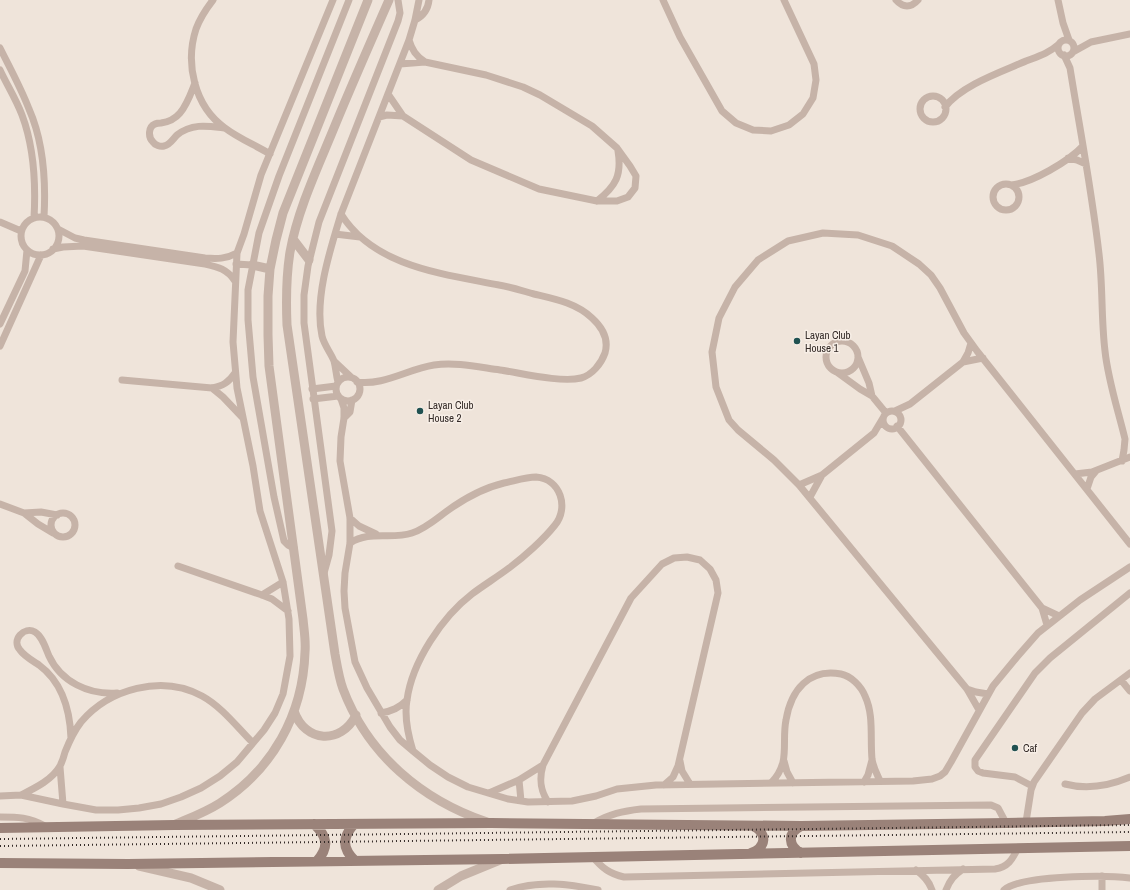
<svg xmlns="http://www.w3.org/2000/svg" width="1130" height="890" viewBox="0 0 1130 890" font-family="'Archivo Narrow',sans-serif">
  <style>
    .lines { fill: none; stroke-linecap: round; stroke-linejoin: round }
    .minor { stroke: #c6b3a8; stroke-width: 7 }
    .tertiary { stroke: #c6b3a8; stroke-width: 9 }
    .secondary { stroke: #9a8279; stroke-width: 10 }
    .rail { stroke: #332a27; stroke-width: 2; stroke-dasharray: 1 3; stroke-linecap: butt }
    .poi-dot { fill: #205151; stroke: #f7eee6; stroke-width: 1.5 }
    .labels { text-anchor: middle; stroke-width: 3; stroke-linejoin: round; paint-order: stroke }
    .poi-label { font-size: 11px; fill: #332a27; stroke: #f7eee6; text-anchor: start }
  </style>
  <rect width="100%" height="100%" fill="#efe4da"/>
  <g class="lines">
    <path class="minor" d="M 213,0 C 206,9 200,18 196,29 C 185,63 194,106 225,128 C 238,138 255,145 270,154
      M 663,0 L 680,37 L 722,111 L 736,123 L 753,130 L 771,131 L 789,125 L 803,114 L 813,98 L 816,80 L 814,64 L 784,0
      M 896,0 C 903,8 911,8 918,0
      M 1058,0 L 1063,23 L 1069,40
      M 415,20 C 423,16 428,9 429,0
      M 409,40 C 412,50 416,56 425,62
      M1058 48a8 8 0 1 1 16 0a8 8 0 1 1-16 0Z
      M 0,48 C 10,68 21,88 29,109 C 44,143 46,181 44,217
      M 1073,52 L 1091,42 L 1130,34
      M 1064,55 L 1070,68 C 1080,130 1092,192 1099,254 C 1103,286 1101,318 1105,351 C 1108,380 1118,410 1125,439 L 1124,450 L 1122,461
      M 0,70 C 7,85 16,99 22,115 C 34,147 36,183 34,218
      M 195,83 C 191,93 187,105 180,113 C 175,119 168,122 161,123 C 159,123 157,123 155,124 C 148,127 148,137 153,142 C 155,145 160,147 164,146 C 170,145 173,139 177,135 C 192,123 208,126 224,128
      M 388,94 L 403,116 L 471,160 L 539,189 L 597,201 L 617,201 L 628,197 L 635,188 L 636,176 L 630,166 L 617,148 L 592,126 L 540,95 L 523,87 L 486,75 L 425,62 L 400,64
      M920 109a13 13 0 1 1 26 0a13 13 0 1 1-26 0Z
      M 945,107 C 962,85 1001,72 1026,61 C 1039,56 1049,53 1059,44
      M 379,117 L 387,115 L 403,116
      M 1068,158 L 1077,160 L 1086,164
      M993 197a13 13 0 1 1 26 0a13 13 0 1 1-26 0Z
      M 1011,185 C 1032,183 1069,161 1083,146
      M 597,201 C 616,186 622,175 618,151
      M 341,214 C 374,267 444,274 499,285 C 511,287 523,291 534,294 C 555,299 576,303 592,318 C 602,327 609,339 605,353 C 601,364 592,375 581,378 C 561,383 521,373 500,370 C 478,367 456,362 434,365 C 408,369 383,386 357,382
      M21 236a19 19 0 1 1 38 0a19 19 0 1 1-38 0Z
      M 0,222 L 21,231
      M 58,229 L 75,238 L 84,240 L 205,258 C 217,259 226,259 237,253
      M 335,234 L 360,237
      M 53,249 L 63,247 L 83,246 L 205,264 C 218,267 227,269 235,281
      M 236,264 L 252,265
      M 0,324 L 25,271 L 27,250
      M826 357a16 16 0 1 1 32 0a16 16 0 1 1-32 0Z
      M 0,346 L 41,255
      M 858,357 L 869,383 L 872,396
      M 334,361 L 351,377
      M 963,362 L 983,358
      M 838,373 L 860,389 L 872,396 L 886,413
      M336 389a12 12 0 1 1 24 0a12 12 0 1 1-24 0Z
      M 122,380 L 212,388 C 223,386 229,382 235,373
      M 338,382 C 336,375 336,368 334,361 C 331,353 324,345 322,336 C 314,299 330,250 341,214 L 409,40 L 415,20 L 419,0
      M 212,388 L 223,397 L 242,417
      M 312,389 L 336,386
      M 313,399 L 338,396
      M 341,399 L 344,408 L 344,418 L 341,437 L 340,461 L 350,518 L 350,543 L 345,573 L 344,591 L 345,608 L 355,662 L 367,688 L 390,727 L 400,740 L 413,751 L 430,765 L 448,777 L 468,787 L 508,799 L 528,802 L 572,801 L 596,796 L 617,789 L 656,785 L 913,781 L 932,779 L 940,776 L 945,772 L 951,762 L 993,686 L 1017,657 L 1038,633 L 1080,600 L 1130,567
      M 895,411 L 910,404 L 963,362 L 968,353 L 971,343
      M883 420a9 9 0 1 1 18 0a9 9 0 1 1-18 0Z
      M 344,418 L 350,412 L 352,400
      M 897,426 L 1042,608 L 1047,625
      M 1075,474 L 1092,472 L 1130,457
      M 799,485 L 822,475 L 874,433 L 883,418
      M 1087,489 L 1091,477 L 1096,471
      M 810,497 L 822,475
      M 0,504 L 24,513 L 38,524 L 53,533
      M 24,513 L 41,512 L 57,515
      M51 525a12 12 0 1 1 24 0a12 12 0 1 1-24 0Z
      M 350,518 L 359,526 L 376,534
      M 350,543 C 370,530 391,540 412,533 C 425,529 436,519 447,511 C 465,498 483,488 504,483 C 514,481 526,477 536,477 C 561,479 569,508 555,525 C 544,539 524,557 509,568 C 497,577 484,585 472,594 C 442,617 412,662 407,700 C 404,717 408,735 413,751
      M 294,548 L 288,545 L 284,541 L 274,497 L 253,377 L 248,320 L 248,290 L 259,233 L 279,176 L 349,0
      M 178,566 L 262,595 L 272,599 L 288,611
      M 324,573 L 329,555 L 332,531 L 304,323 L 304,295 L 308,266 L 319,222 L 398,21 L 400,13 L 398,0
      M 262,595 L 283,582
      M 1042,608 L 1059,616
      M 1121,680 L 1130,691
      M 967,689 L 976,692 L 988,694
      M 979,710 L 967,689 L 799,485 L 774,460 L 738,430 L 729,420 L 716,387 L 712,352 L 719,318 L 735,287 L 758,260 L 788,241 L 823,233 L 858,235 L 892,246 L 919,264 L 931,275 L 940,288 L 964,333 L 977,351 L 1130,544
      M 381,713 C 392,711 399,708 407,700
      M 71,738 C 70,711 62,682 39,665 C 33,661 24,656 20,650 C 11,640 24,626 35,632 C 42,636 46,649 49,656 C 61,682 89,695 117,693
      M 680,761 L 682,771 L 690,784
      M 784,761 L 787,772 L 793,783
      M 60,767 L 63,804
      M 519,780 L 521,801
      M 864,782 L 868,775 L 872,760
      M 771,783 C 777,777 781,770 783,762 C 786,749 783,734 786,720 C 791,690 809,668 841,674 C 851,676 861,686 865,696 C 874,715 870,738 872,759 C 873,767 877,774 880,781
      M 1065,784 C 1088,790 1109,786 1130,777
      M 1032,786 L 1015,777 L 983,773 L 978,771 L 975,767 L 975,760 L 1035,673 L 1050,658 L 1130,593
      M 489,793 L 519,780 L 543,765
      M 21,795 C 35,788 52,780 60,766 C 62,762 64,756 65,752 C 69,742 74,731 81,722 C 109,689 162,674 202,696 C 222,707 237,727 253,743
      M 0,796 L 21,795 L 63,804 L 96,810 L 118,810 L 139,808 L 161,804 L 181,797 L 201,788 L 220,776 L 237,762 L 264,730 L 275,713 L 283,694 L 290,656 L 289,619 L 283,582 L 260,511 L 253,466 L 237,388 L 233,342 L 237,253 L 244,234 L 261,175 L 333,0
      M 548,802 C 540,790 539,779 543,765 L 631,598 L 662,564 L 674,558 L 687,557 L 700,560 L 710,569 L 716,580 L 718,593 L 678,766 L 673,777 L 664,785
      M 0,817 C 18,817 29,817 45,826
      M 1026,822 L 1031,790 L 1034,782 L 1082,713 L 1095,699 L 1130,673
      M 594,823 C 609,814 623,811 641,809 L 991,805 L 998,808 L 1006,823
      M 593,857 C 602,868 610,874 624,877 L 995,869 C 1008,867 1012,860 1018,848
      M 916,870 C 924,876 929,881 932,890
      M 510,890 C 539,880 569,884 598,890
      M 946,890 C 950,880 954,875 963,869
      M 1004,890 C 1020,875 1107,875 1130,878
      M 1102,890 L 1102,876"/>
    <path class="tertiary" d="M 389,0 C 371,41 353,82 336,123 C 319,165 298,208 290,252 C 286,277 286,301 287,325 L 335,654 C 337,665 339,678 343,689 C 368,755 422,800 487,822
      M 293,239 L 309,260
      M 252,265 L 270,269
      M 294,711 C 305,743 341,745 356,715
      M 176,824 C 190,818 206,812 220,803 C 272,770 303,715 305,652 C 306,641 304,630 303,619 L 269,366 L 268,335 L 268,296 L 270,269 L 276,240 L 283,213 L 368,0
      M 139,866 L 191,878 L 220,890
      M 438,890 L 461,876 L 500,860"/>
    <path class="secondary" d="M 314,824 C 328,837 329,847 317,861
      M 354,824 C 342,838 342,848 355,861
      M 801,826 C 787,833 788,846 801,853
      M 0,828 L 174,825 L 491,823 L 801,826 L 1006,823 L 1105,821 L 1130,819
      M 751,853 C 766,848 768,833 753,826
      M 0,863 L 128,864 L 502,859 L 1130,846"/>
    <path class="rail" d="M 0,839 L 1130,825
      M 0,846 L 1130,832"/>
  </g>
  <g class="poi-dot">
    <circle cx="797" cy="341" r="4"/>
    <circle cx="420" cy="411" r="4"/>
    <circle cx="1015" cy="748" r="4"/>
  </g>
  <g class="labels">
    <g class="poi-label">
      <text x="805" y="339">Layan Club<tspan x="805" dy="13">House 1</tspan></text>
      <text x="428" y="409">Layan Club<tspan x="428" dy="13">House 2</tspan></text>
      <text x="1023" y="752">Caf</text>
    </g>
  </g>
</svg>
